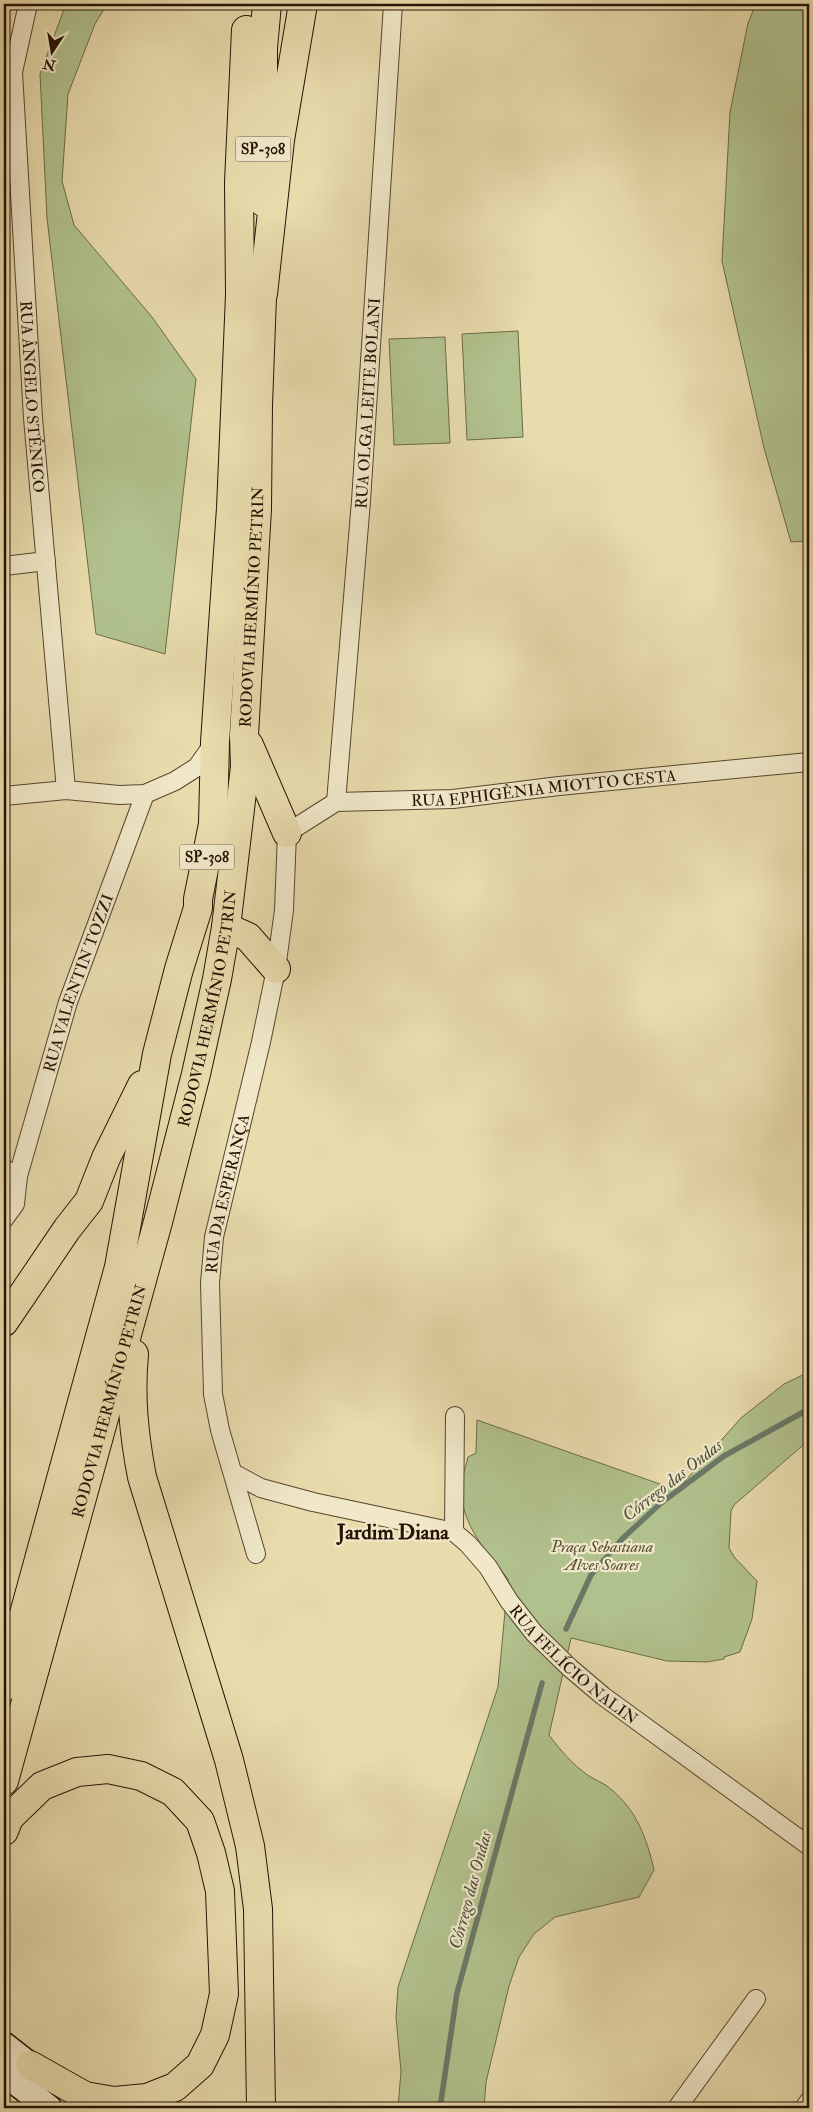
<svg xmlns="http://www.w3.org/2000/svg" width="813" height="2112" viewBox="0 0 813 2112" font-family="'IM FELL Double Pica',serif">
  <style>
    .green { fill: #b1c18d; stroke: #6c6a49 }
    .lines { fill: none; stroke-linecap: round; stroke-linejoin: round }
    .stream { stroke: #6a7866; stroke-width: 5.5 }
    .street-casing { stroke: #56452f; stroke-width: 20 }
    .secondary-casing { stroke: #261305; stroke-width: 28 }
    .primary-casing { stroke: #261305; stroke-width: 30 }
    .highway-casing { stroke: #261305; stroke-width: 30 }
    .street { stroke: #f0e8c9; stroke-width: 18 }
    .secondary { stroke: #f0e8c9; stroke-width: 25 }
    .primary { stroke: #e8dbac; stroke-width: 28 }
    .highway { stroke: #e8dbac; stroke-width: 28 }
    .labels { text-anchor: middle; stroke-width: 4.5; stroke-linejoin: round; paint-order: stroke }
    .shield { fill: #f0e8c9; stroke: #635340; stroke-width: 1 }
    .shield-label { font-size: 15px; font-weight: bold; fill: #261305 }
    .street-label { font-size: 16px; fill: #261305; stroke: #f0e8c9 }
    .park-label { font-size: 16px; font-style: italic; fill: #575035; stroke: #f0e8c9 }
    .water-label { font-size: 18px; font-style: italic; fill: #4e4e3e; stroke: #f0e8c9 }
    .district-label { font-size: 21px; font-weight: bold; fill: #261305; stroke: #f0e8c9 }
  </style>
  <rect width="100%" height="100%" fill="#e8dbac"/>
  <filter id="stains"><feTurbulence type="fractalNoise" baseFrequency=".004" numOctaves="4"/><feColorMatrix values="0 0 0 0 .2 0 0 0 0 .09 0 0 0 0 .02 0 0 0 .5 -.17"/></filter>
  <radialGradient id="worn" r=".72"><stop offset=".6" stop-color="#630" stop-opacity="0"/><stop offset="1" stop-color="#630" stop-opacity=".3"/></radialGradient>
  <path class="green" d="M 66,4 L 107,4 L 95,24 L 68,94 L 62,181 L 74,225 L 152,317 L 196,379 L 165,654 L 96,634 L 47,218 L 40,74 Z
    M 756,4 L 809,4 L 809,541 L 791,542 L 764,448 L 722,261 L 730,112 L 748,23 Z
    M 518,331 L 523,437 L 467,440 L 462,334 Z
    M 445,337 L 450,443 L 394,445 L 389,339 Z
    M 809,1372 L 809,1440 L 734,1505 L 731,1511 L 729,1548 L 735,1558 L 757,1581 L 752,1619 L 740,1652 L 724,1657 L 724,1659 L 707,1662 L 667,1661 L 571,1638 L 549,1735 C 561,1751 573,1765 589,1776 C 597,1781 606,1784 612,1790 C 637,1811 647,1839 654,1870 L 639,1897 L 555,1917 L 534,1934 L 519,1957 L 509,1986 L 486,2082 L 484,2108 L 398,2108 L 401,2071 L 396,2017 L 398,1987 L 498,1687 L 508,1579 C 486,1551 461,1525 461,1487 C 462,1477 466,1466 468,1457 L 476,1453 L 477,1420 L 677,1490 L 741,1418 L 784,1384 Z"/>
  <g class="lines">
    <path class="stream" d="M 566,1629 L 591,1575 L 622,1539 L 661,1503 L 724,1456 L 809,1409
      M 440,2108 L 457,1993 L 542,1683"/>
    <defs>
      <g id="street">
        <path id="s1" d="M 28,4 L 13,72 L 33,418 L 66,790"/>
        <path d="M 4,566 L 46,561"/>
        <path d="M 4,796 L 66,790 L 119,795 L 145,794 L 175,781 L 197,767 L 214,743"/>
        <path id="s2" d="M 336,802 L 361,501 L 393,4"/>
        <path d="M 4,1169 L 18,1176"/>
        <path id="s3" d="M 4,1219 L 15,1204 L 18,1176 L 68,1002 L 145,794"/>
        <path id="s4" d="M 455,1416 L 454,1532 L 468,1544 L 488,1567 L 509,1601 L 534,1633 L 570,1668 L 603,1696 L 809,1846"/>
        <path d="M 233,1473 L 261,1488 L 313,1502 L 454,1532"/>
        <path id="s5" d="M 256,1554 L 220,1430 L 213,1394 L 210,1283 L 214,1237 L 261,1042 L 276,969 L 284,910 L 287,833 L 336,802 L 453,799 L 559,786 L 809,762"/>
        <path d="M 677,2108 L 756,1999"/>
        <path d="M 804,2108 L 809,2101"/>
      </g>
      <path id="secondary" d="M 4,2045 L 45,2077
        M 4,2073 L 49,2108"/>
      <g id="primary">
        <path d="M 263,202 L 263,48 L 267,4"/>
        <path d="M 249,745 L 287,833"/>
        <path d="M 226,927 L 248,937 L 276,969"/>
        <path d="M 4,1322 L 67,1229 L 89,1201 L 106,1158 L 142,1085"/>
        <path d="M 134,1354 C 130,1397 134,1435 142,1477 L 229,1760 L 250,1846 L 258,1909 L 261,2108"/>
        <path d="M 4,1687 L 119,1267 L 157,1054 L 179,969 L 198,908 L 198,899 L 213,824 L 215,742 L 231,508 L 240,295 L 239,182 L 246,30"/>
        <path id="s6" d="M 4,1781 L 158,1222 L 196,1074 L 217,979 L 226,927 L 245,767 L 244,735 L 257,509 L 258,405 L 263,270"/>
        <path d="M 4,1831 L 9,1818 L 42,1786 L 77,1772 L 108,1769 L 141,1776 L 173,1792 L 200,1821 L 211,1853 L 220,1891 L 224,1994 L 215,2035 L 200,2065 L 175,2087 L 147,2098 L 114,2101 L 85,2096 L 30,2065"/>
      </g>
      <path id="highway" d="M 263,294 L 280,140 L 303,4"/>
    </defs>
    <use href="#street" class="street-casing"/>
    <use href="#secondary" class="secondary-casing"/>
    <use href="#primary" class="primary-casing"/>
    <use href="#highway" class="highway-casing"/>
    <use href="#street" class="street"/>
    <use href="#secondary" class="secondary"/>
    <use href="#primary" class="primary"/>
    <use href="#highway" class="highway"/>
  </g>
  <g class="labels">
    <g class="shield">
      <rect x="235.5" y="136.5" width="55" height="25" rx="4"/>
      <rect x="179.5" y="844.5" width="55" height="25" rx="4"/>
    </g>
    <g class="shield-label">
      <text x="263" y="154">SP-308</text>
      <text x="207" y="862">SP-308</text>
    </g>
    <g class="street-label">
      <text dy="6" stroke="none"><textPath href="#s1" startOffset="395">RUA ÂNGELO STÊNICO</textPath></text>
      <text dy="6" stroke="none"><textPath href="#s2" startOffset="400">RUA OLGA LEITE BOLANI</textPath></text>
      <text dy="6" stroke="none"><textPath href="#s6" startOffset="1204">RODOVIA HERMÍNIO PETRIN</textPath></text>
      <text dy="6" stroke="none"><textPath href="#s5" startOffset="1001">RUA EPHIGÊNIA MIOTTO CESTA</textPath></text>
      <text dy="6" stroke="none"><textPath href="#s3" startOffset="249">RUA VALENTIN TOZZI</textPath></text>
      <text dy="6" stroke="none"><textPath href="#s6" startOffset="799">RODOVIA HERMÍNIO PETRIN</textPath></text>
      <text dy="6" stroke="none"><textPath href="#s5" startOffset="368">RUA DA ESPERANÇA</textPath></text>
      <text dy="6" stroke="none"><textPath href="#s6" startOffset="394">RODOVIA HERMÍNIO PETRIN</textPath></text>
      <text dy="6" stroke="none"><textPath href="#s4" startOffset="296">RUA FELÍCIO NALIN</textPath></text>
    </g>
    <g class="park-label">
      <text x="602" y="1552">Praça Sebastiana<tspan x="602" dy="18">Alves Soares</tspan></text>
    </g>
    <g class="water-label">
      <text transform="translate(672 1480) rotate(-38)" y="6">Córrego das Ondas</text>
      <text transform="translate(470 1890) rotate(-75)" y="6">Córrego das Ondas</text>
    </g>
    <g class="district-label">
      <text x="393" y="1539">Jardim Diana</text>
    </g>
  </g>
  <rect width="813" height="2112" fill="none" stroke="#e8dbac" stroke-width="20"/>
  <rect x="5" y="5" width="803" height="2102" fill="none" stroke="#261305" stroke-width="2.5"/>
  <rect x="10" y="10" width="793" height="2092" fill="none" stroke="#261305"/>
  <g transform="translate(52 52) rotate(192)" stroke="#f0e8c9" stroke-width="4" paint-order="stroke">
  <path d="M0-4L9 19L0 12L-9 19Z" fill="#261305"/>
  <text y="-8" font-size="14" font-weight="bold" text-anchor="middle" fill="#261305">N</text>
  </g>
  <rect width="100%" height="100%" filter="url(#stains)"/>
  <rect width="100%" height="100%" fill="url(#worn)"/>
</svg>
